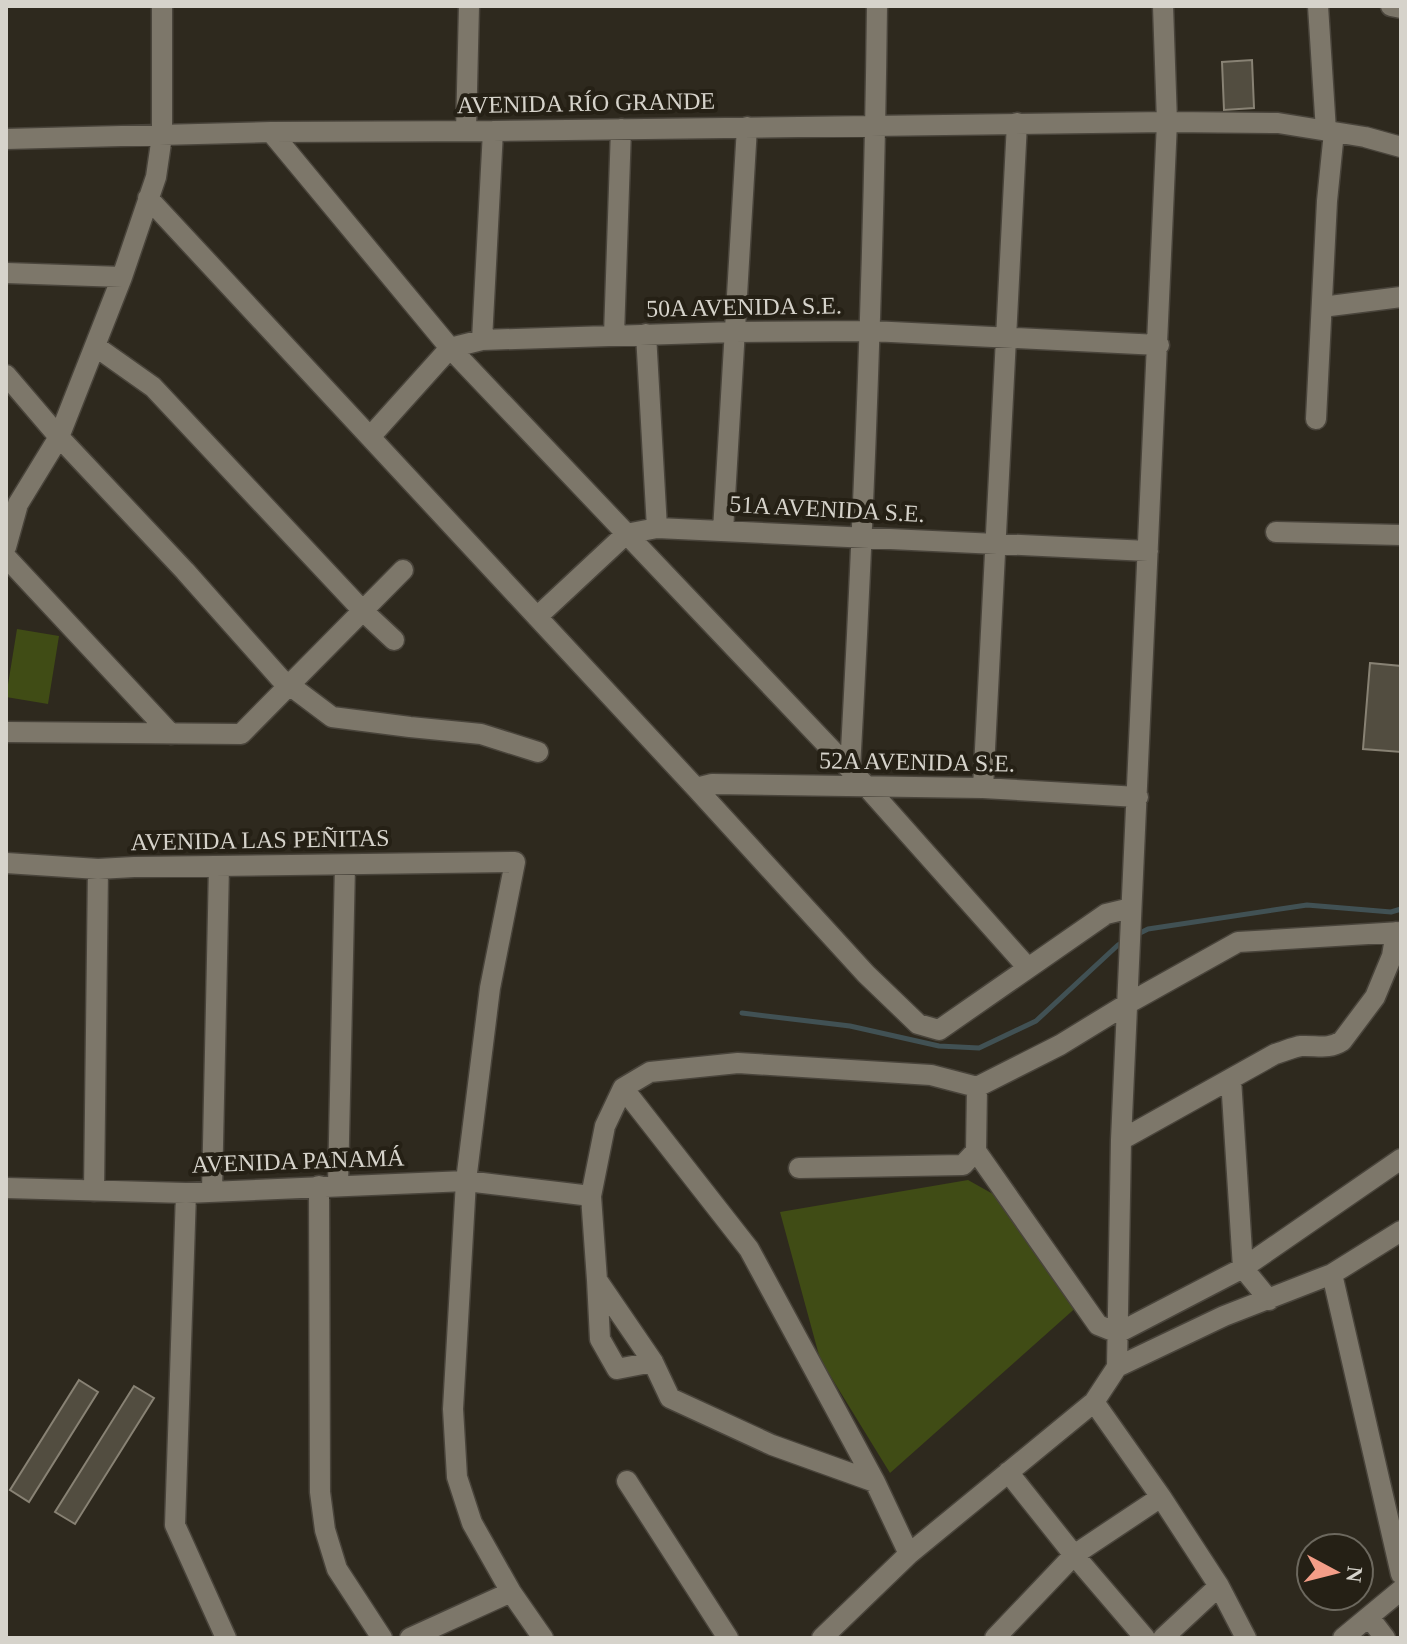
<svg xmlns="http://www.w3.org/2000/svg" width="1407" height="1644" viewBox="0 0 1407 1644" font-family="'Times New Roman',serif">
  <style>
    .green { fill: #404c15 }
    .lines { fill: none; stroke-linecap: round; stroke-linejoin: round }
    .stream { stroke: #415154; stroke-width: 5 }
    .building { fill: #524d40; stroke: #888274; stroke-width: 2 }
    .minor-casing { stroke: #49443b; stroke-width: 23 }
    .minor { stroke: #7d776a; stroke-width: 20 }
    .labels { text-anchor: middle; stroke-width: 8; stroke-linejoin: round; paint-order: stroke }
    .street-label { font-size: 24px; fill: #d6d3cb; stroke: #252015 }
  </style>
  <rect width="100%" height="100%" fill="#2e291e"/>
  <path class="green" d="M 17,629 L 59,636 L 48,704 L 6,697 Z
    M 968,1180 L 1009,1203 L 1080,1304 L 890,1473 L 820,1359 L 780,1212 Z"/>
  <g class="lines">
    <path class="stream" d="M 1134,936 L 1148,929 L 1307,905 L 1391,912 L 1401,909
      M 742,1013 L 850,1026 L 939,1046 L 979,1048 L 1036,1021 L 1118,945 L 1126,941"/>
  </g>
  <path class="building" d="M 1252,60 L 1254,108 L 1224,110 L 1222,62 Z
    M 1370,663 L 1401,666 L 1401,752 L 1363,749 Z
    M 79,1380 L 98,1392 L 29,1502 L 10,1490 Z
    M 134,1386 L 154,1398 L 75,1524 L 55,1512 Z"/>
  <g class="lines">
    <defs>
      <path id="minor" d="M 1318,6 L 1326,131
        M 1391,6 L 1401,8
        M 466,131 L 469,6
        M 271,132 L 450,348 L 867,787 L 1028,968
        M 6,139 L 271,132 L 493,131 L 1167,122 L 1278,123 L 1365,137 L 1401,147
        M 148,198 L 696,788 L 866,974 L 918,1024 L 939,1030 L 1106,914 L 1131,908
        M 6,273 L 122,277
        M 1322,307 L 1401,297
        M 646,334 L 657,528
        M 614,335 L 621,129
        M 482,340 L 493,131
        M 95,346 L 153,387 L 363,611 L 394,640
        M 6,375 L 59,437 L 185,571 L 280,678 L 332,717 L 410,727 L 481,734 L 538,752
        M 1316,419 L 1327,201 L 1334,132
        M 370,437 L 450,348 L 482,340 L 734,332 L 871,331 L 1159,345
        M 723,531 L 747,127
        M 1276,532 L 1401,535
        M 6,547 L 18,504 L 59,437 L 122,277 L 156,177 L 162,136 L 162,6
        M 6,557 L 171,734
        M 537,617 L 626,534 L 657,528 L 1148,551
        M 6,732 L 241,734 L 403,570
        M 850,769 C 864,515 874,261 877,6
        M 696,788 L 712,784 L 983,788 L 1138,797
        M 983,788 L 1017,123
        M 6,863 L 98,869 L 134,867 L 515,862 L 490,988 L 466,1181 L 453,1409 L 457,1477 L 472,1523 L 511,1592 L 543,1638
        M 1231,1079 L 1243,1268 L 1269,1300
        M 977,1087 L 976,1151 L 1098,1325 L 1118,1333 L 1243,1268 L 1401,1159
        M 623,1088 L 749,1249 L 875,1482 L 909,1554
        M 1121,1140 L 1275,1054 C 1283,1052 1293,1047 1301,1046 C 1317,1045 1328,1050 1342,1041 L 1375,997 L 1392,956 L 1396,932
        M 799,1168 L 963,1165 L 976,1151
        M 338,1185 L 345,865
        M 319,1186 L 320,1492 L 325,1530 L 337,1569 L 382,1638
        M 6,1188 L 186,1193 L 466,1181 L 591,1196
        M 94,1191 L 98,869
        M 212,1191 L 219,866
        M 186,1193 L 175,1525 L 226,1638
        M 1332,1274 L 1401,1574
        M 597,1280 L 600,1339 L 617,1369 L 653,1362
        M 1117,1367 L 1224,1316 L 1332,1274 L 1401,1231
        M 1094,1402 L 1161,1497 L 1219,1586 L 1246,1638
        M 1008,1472 L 1074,1555 L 1145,1638
        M 627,1481 L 728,1638
        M 875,1482 L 772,1445 L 670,1398 L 653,1362 L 597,1280 L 591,1196 L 605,1126 L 623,1088 L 650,1072 L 738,1063 L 931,1075 L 977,1087 L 1060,1045 L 1127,1004 L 1238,942 L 1401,932
        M 1369,1617 L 1385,1638
        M 410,1638 L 511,1592
        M 822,1638 L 909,1554 L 1094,1402 L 1117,1367 L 1121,1140 L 1167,122 L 1163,6
        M 995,1638 L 1074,1555 L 1161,1497
        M 1163,1638 L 1219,1586
        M 1343,1638 L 1401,1590"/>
    </defs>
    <use href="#minor" class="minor-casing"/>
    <use href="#minor" class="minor"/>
  </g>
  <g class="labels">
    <g class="street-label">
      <text transform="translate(586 103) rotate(-1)" y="8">AVENIDA RÍO GRANDE</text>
      <text transform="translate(744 307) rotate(-1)" y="8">50A AVENIDA S.E.</text>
      <text transform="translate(827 509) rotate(3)" y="8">51A AVENIDA S.E.</text>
      <text transform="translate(917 762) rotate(1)" y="8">52A AVENIDA S.E.</text>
      <text transform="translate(260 840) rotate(-1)" y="8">AVENIDA LAS PEÑITAS</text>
      <text transform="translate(298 1161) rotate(-2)" y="8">AVENIDA PANAMÁ</text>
    </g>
  </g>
  <rect width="1407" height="1644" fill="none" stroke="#d6d3cb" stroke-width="16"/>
  <g transform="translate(1335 1572) rotate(97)"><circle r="38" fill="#252015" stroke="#6c685e" stroke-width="2"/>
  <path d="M0-6L14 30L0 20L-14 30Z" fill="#f49e88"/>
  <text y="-12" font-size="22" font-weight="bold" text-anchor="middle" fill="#d6d3cb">N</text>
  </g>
</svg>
